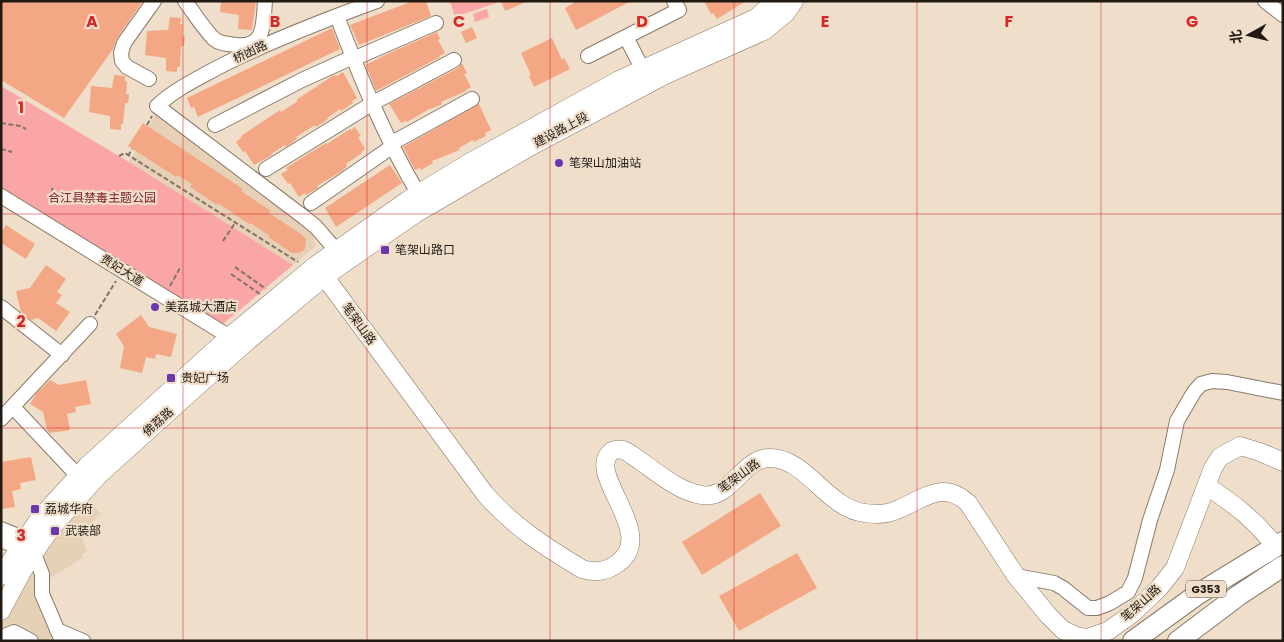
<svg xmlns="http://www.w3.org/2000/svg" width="1284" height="642" viewBox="0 0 1284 642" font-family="Poppins,'Noto Sans SC',sans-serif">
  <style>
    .built { fill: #e7d1b6 }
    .green { fill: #faa5a6 }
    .building { fill: #f4a784 }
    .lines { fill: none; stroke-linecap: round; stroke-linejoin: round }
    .minor-casing { stroke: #8a7a68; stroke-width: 16 }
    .major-casing { stroke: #8a7a68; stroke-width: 19 }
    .highway-casing { stroke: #8a7a68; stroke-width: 22 }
    .path { stroke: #807568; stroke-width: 2; stroke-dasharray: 5 2.5; stroke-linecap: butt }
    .minor { stroke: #fff; stroke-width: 14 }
    .major { stroke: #fff; stroke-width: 18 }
    .highway { stroke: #fff; stroke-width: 20 }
    .grid { fill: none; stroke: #d62828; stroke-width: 1; stroke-opacity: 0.55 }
    .poi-dot { fill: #6c36ad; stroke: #efdec9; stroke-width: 2 }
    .labels { text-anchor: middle; stroke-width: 4.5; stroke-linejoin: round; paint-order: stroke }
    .shield { fill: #efdec9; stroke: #5e554a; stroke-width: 1 }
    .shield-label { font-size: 11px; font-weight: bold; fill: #201a13 }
    .street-label { font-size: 12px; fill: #201a13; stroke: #efdec9 }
    .poi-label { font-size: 12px; fill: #201a13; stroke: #efdec9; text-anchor: start }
    .park-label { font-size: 12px; fill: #7c1e29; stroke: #efdec9 }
    .grid-label { font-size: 16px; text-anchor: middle; font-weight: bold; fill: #d62828; stroke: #efdec9; stroke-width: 4.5; stroke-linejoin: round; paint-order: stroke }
  </style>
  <rect width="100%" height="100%" fill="#efdec9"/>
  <path class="built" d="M 157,112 L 305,224 L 312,233 L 316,246 L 293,265 L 129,162 Z
    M 94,506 L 101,514 L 85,528 L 79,530 L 87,551 L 82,555 L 83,558 L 50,578 L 47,583 L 53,607 L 71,641 L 1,641 L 1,622 L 16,592 L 71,512 Z"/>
  <path class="green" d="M 450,1 L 495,1 L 496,3 L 455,17 Z
    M 487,9 L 489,17 L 475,22 L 473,14 Z
    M 1,86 L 129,162 L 293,265 L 223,324 L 1,190 Z"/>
  <path class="building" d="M 1,1 L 143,1 L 117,38 L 113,49 L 64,118 L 1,80 Z
    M 221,1 L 256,1 L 252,30 L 238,29 L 239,15 L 220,12 Z
    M 413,1 L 426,1 L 431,16 L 359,45 L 350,25 Z
    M 501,1 L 528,1 L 505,11 Z
    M 577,1 L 631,1 L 576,30 L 565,8 Z
    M 704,1 L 746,1 L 717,19 L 713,13 L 711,14 Z
    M 170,17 L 181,18 L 180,24 L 183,24 L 182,36 L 185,37 L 184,46 L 181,46 L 180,67 L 177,67 L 177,72 L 166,71 L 166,58 L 145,55 L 147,31 L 168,30 Z
    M 472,27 L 477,38 L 466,43 L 461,32 Z
    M 332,28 L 340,49 L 198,117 L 194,107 L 191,108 L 187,98 Z
    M 437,32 L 440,39 L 438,40 L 445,53 L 439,56 L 440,57 L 376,91 L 366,65 L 385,55 Z
    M 552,38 L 562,60 L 564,58 L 570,69 L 534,87 L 529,76 L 531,75 L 521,53 Z
    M 462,63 L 467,73 L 464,74 L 471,87 L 466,90 L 466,91 L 441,102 L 442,104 L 431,109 L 431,108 L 407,122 L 406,121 L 401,123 L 389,104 L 458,68 Z
    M 343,72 L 357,98 L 352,101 L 353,103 L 341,111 L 340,109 L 327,118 L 328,119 L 316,127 L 315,125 L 296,137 L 297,139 L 286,147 L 285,145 L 271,154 L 272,155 L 254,165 L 245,151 L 243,152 L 236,142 L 242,137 L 241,136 L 280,110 L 281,112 L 298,101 L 296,100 L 334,75 L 337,76 Z
    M 114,75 L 125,76 L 125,81 L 127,82 L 126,94 L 129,94 L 128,103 L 125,103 L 123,124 L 121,124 L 121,130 L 110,129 L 110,116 L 89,112 L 91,86 L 112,88 Z
    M 479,104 L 491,130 L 485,133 L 486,136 L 474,142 L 473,140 L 459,148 L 460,150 L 432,161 L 433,163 L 421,170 L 420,168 L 415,170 L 403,147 Z
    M 143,123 L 243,189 L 241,191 L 271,211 L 269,213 L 301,234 L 306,239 L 305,249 L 299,253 L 292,253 L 268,237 L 270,236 L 250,223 L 249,224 L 218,203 L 217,205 L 190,187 L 192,184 L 177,175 L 176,177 L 128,146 Z
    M 355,127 L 361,136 L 358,137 L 365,149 L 361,152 L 362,153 L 346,164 L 347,166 L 342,171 L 317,186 L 318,188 L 306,195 L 305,193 L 299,197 L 290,183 L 288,184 L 281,174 L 288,170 L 286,168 L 326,143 L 327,144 L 350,129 L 351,130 Z
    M 390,165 L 402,183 L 336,227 L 325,208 Z
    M 6,225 L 35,244 L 26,259 L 1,243 L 1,232 Z
    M 46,265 L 66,279 L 57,292 L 62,295 L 56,303 L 70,312 L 56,331 L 38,318 L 31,320 L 21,312 L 16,291 L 30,288 Z
    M 141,315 L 149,327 L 177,334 L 171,357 L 156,354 L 155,359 L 146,357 L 142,373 L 120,368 L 124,346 L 116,334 Z
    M 50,380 L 59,385 L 86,380 L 91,404 L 75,407 L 76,412 L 67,414 L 70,430 L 50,433 L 47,430 L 43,412 L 30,404 L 36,394 Z
    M 31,457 L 36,480 L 20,483 L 21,489 L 12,491 L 15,507 L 1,509 L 1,462 Z
    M 760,493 L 781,526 L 702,575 L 682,542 Z
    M 797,553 L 817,588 L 739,631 L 719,596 Z"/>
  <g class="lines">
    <defs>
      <path id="minor" d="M 185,1 C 194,13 203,28 214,39 C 220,44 228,44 236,45 C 266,48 263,23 265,1
        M 1265,1 L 1283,15
        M 337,16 C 360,77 385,138 418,193
        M 626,37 L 647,78
        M 588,56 L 679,10 L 674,1
        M 353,59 L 436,23
        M 149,79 L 127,67 L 122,61 L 121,53 L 124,43 L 154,1
        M 215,125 L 302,80 L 353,57
        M 392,143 L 472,99
        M 266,169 L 373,103 L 454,60
        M 1,196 L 238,342
        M 311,203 L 393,146
        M 342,257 L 316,227 L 305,218 L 157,106 C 174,90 195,80 215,69 C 267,42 322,21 377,1
        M 1,307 L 62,355
        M 13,407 L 78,476
        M 1,419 L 90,324
        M 1,529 L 25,539 L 34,554 L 42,574 L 42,594 L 62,641
        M 1,540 L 29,552
        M 1016,576 L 1054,583 L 1063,588 L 1088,608 L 1097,608 L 1110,603 L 1128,592 L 1135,578 L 1150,520 L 1167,470 L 1177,421 L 1194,392 L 1201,384 L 1212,381 L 1227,382 L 1283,393
        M 57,630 L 83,641
        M 4,641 L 7,635 L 14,632 L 31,641"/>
      <path id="major" d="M 316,265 L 485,494 C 514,527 544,546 582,569 C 595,573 607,572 618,563 C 659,533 583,473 612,451 C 616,449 619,449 623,450 C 629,452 634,457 639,460 C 658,473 679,492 702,495 C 731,500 741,459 769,458 C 806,457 827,509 865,513 C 877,515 889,514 899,509 C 923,499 943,480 968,503 L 1016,576 L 1048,615 L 1063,630 L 1076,636 L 1087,638 L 1108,631 L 1133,613 L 1160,587 L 1175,568 L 1213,468 L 1220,457 L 1240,446 L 1260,452 L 1283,462
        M 1207,486 C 1235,505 1254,519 1275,546
        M 1,576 L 39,519 L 87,466 L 229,337 L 316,265 L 408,200 L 467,164 L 619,80 L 756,18 L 775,1
        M 1,611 L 23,570 L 40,544 L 53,526 L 100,474 L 243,345 L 324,277 L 415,214 L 533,145 L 665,75 L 764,31 L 786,13 L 794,1"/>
      <path id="highway" d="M 1133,641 L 1198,594 L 1283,542
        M 1178,641 L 1239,595 L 1283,566"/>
    </defs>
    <use href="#minor" class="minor-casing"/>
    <use href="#major" class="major-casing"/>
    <use href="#highway" class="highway-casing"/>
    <path class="path" d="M 1,123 L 20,126 L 26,129
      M 147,125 L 152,116
      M 1,149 L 12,152
      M 119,156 L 125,153 L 298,262
      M 128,156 L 132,149
      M 52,188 L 54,195 L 57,195
      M 223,241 L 235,223
      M 235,267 L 266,289
      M 231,274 L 260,294
      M 170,286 L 180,268
      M 95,315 L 116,281"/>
    <use href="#minor" class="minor"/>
    <use href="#major" class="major"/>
    <use href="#highway" class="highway"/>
  </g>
  <path class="grid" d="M 183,1 L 183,641M 367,1 L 367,641M 550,1 L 550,641M 734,1 L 734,641M 917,1 L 917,641M 1101,1 L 1101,641M 1,214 L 1283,214M 1,428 L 1283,428"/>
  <g class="poi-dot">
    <circle cx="559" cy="163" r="5"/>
    <rect x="380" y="245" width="10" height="10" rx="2.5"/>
    <circle cx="155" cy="307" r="5"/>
    <rect x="166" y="373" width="10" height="10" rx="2.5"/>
    <rect x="30" y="504" width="10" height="10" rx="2.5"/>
    <rect x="50" y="526" width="10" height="10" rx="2.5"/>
  </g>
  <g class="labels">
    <rect class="shield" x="1186" y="580.5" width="40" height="17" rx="4"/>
    <g class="shield-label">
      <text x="1206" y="593">G353</text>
    </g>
    <g class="street-label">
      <text transform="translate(250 52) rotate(-25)" y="4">桥凼路</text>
      <text transform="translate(561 130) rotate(-28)" y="4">建设路上段</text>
      <text transform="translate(122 270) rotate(32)" y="4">贵妃大道</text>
      <text transform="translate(359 324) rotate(54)" y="4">笔架山路</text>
      <text transform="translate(158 422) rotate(-42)" y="4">佛荔路</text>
      <text transform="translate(739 476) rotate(-36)" y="4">笔架山路</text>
      <text transform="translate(1141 603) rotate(-42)" y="4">笔架山路</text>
    </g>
    <g class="poi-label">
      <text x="569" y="167">笔架山加油站</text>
      <text x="395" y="254">笔架山路口</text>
      <text x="165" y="311">美荔城大酒店</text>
      <text x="181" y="382">贵妃广场</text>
      <text x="45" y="513">荔城华府</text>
      <text x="65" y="535">武装部</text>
    </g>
    <g class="park-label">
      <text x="102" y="202">合江县禁毒主题公园</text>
    </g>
  </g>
  <g class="grid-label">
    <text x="92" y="27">A</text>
    <text x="275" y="27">B</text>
    <text x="459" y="27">C</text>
    <text x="642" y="27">D</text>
    <text x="825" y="27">E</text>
    <text x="1009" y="27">F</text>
    <text x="1192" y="27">G</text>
    <text x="21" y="113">1</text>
    <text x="21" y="327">2</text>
    <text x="21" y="541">3</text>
  </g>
  <rect width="1284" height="642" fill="none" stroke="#201a13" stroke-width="5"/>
  <g transform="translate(1249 35) rotate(262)" stroke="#efdec9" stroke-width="4" paint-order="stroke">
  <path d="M0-4L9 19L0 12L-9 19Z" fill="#201a13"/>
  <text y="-8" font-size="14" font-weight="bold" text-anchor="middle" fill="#201a13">北</text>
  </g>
</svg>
